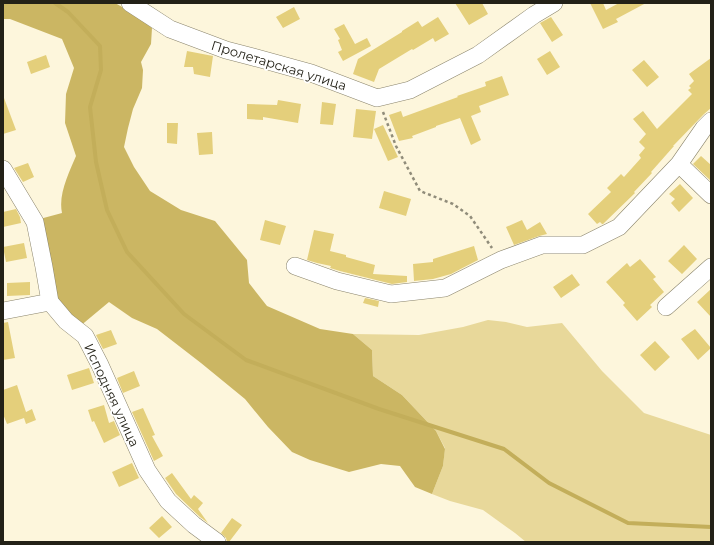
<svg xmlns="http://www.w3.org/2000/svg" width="714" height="545" viewBox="0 0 714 545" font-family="Montserrat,sans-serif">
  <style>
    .green { fill: #e8d89a }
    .forest { fill: #cbb663 }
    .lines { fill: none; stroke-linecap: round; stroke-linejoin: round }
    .stream { stroke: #c3ae5a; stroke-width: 4 }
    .building { fill: #e4cf7b }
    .minor-casing { stroke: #8a846c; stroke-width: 18 }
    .path { stroke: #908c7a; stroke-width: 2.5; stroke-dasharray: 3 3; stroke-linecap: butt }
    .minor { stroke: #fff; stroke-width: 17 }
    .labels { text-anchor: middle; stroke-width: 3.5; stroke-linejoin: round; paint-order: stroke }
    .street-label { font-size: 13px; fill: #232117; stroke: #fff }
  </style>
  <rect width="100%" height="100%" fill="#fdf6dc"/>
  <path class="green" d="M 488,320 L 506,322 L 527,327 L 562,323 L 602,371 L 644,413 L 711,435 L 711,542 L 526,542 L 515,533 L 483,510 L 450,501 L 432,494 L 443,466 L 445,448 L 436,431 L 402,395 L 373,376 L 372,350 L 353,334 L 419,335 L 463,327 Z"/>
  <path class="forest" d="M 3,3 L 115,3 L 133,13 L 152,28 L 151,44 L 141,62 L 143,70 L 142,88 L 133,109 L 128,128 L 124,147 L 134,167 L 150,191 L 181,210 L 215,221 L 247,260 L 249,283 L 267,306 L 320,329 L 353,334 L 372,350 L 373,376 L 402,395 L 436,431 L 445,449 L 443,466 L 432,494 L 415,487 L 400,466 L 381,464 L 349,472 L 310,460 L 292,452 L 268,427 L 245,399 L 201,363 L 157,329 L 132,318 L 109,302 L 79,327 L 53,301 L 36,220 L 62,213 C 58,194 69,173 76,156 L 65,123 L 66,94 L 74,68 L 62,39 L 10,19 L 3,19 Z"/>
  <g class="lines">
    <path class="stream" d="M 55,3 L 68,12 L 100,46 L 101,70 L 90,107 L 96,162 L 107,210 L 127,252 L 184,314 L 246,360 L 379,409 L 504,449 L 549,483 L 628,523 L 711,527"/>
  </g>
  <path class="building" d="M 455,3 L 482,3 L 488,14 L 469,25 Z
    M 590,3 L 603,3 L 606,10 L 619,3 L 646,3 L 616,19 L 618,22 L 603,29 Z
    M 294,7 L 300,19 L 283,28 L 276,17 Z
    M 438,17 L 449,34 L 435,42 L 433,38 L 413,50 L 412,49 L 379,69 L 374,82 L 353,74 L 358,59 L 402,32 L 402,31 L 418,21 L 422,27 Z
    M 551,17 L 563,35 L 552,42 L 540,23 Z
    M 344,24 L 355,44 L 367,38 L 371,46 L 343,61 L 338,52 L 342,50 L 338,40 L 340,39 L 334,29 Z
    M 187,51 L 213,56 L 210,77 L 194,74 L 193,67 L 184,67 Z
    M 550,51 L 560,67 L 547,75 L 537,59 Z
    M 46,55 L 50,67 L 31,74 L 27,62 Z
    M 711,58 L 711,108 L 704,114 L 673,146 L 674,146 L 651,172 L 652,173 L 634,192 L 635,193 L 603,224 L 602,224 L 600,222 L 597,224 L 588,214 L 611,192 L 607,188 L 621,174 L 624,177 L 641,158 L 639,155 L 645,148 L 639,142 L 646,134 L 633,119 L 643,111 L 657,129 L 692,94 L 688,90 L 691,88 L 689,86 L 694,81 L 689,74 Z
    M 644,60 L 659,77 L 647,87 L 632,70 Z
    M 502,76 L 509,95 L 479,106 L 481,112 L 471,116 L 481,140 L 471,145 L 460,118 L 436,126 L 436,127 L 412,136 L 413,138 L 399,141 L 389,115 L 401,111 L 403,117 L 458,97 L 457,96 L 486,86 L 485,82 Z
    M 3,98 L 4,98 L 16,130 L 3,134 Z
    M 278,100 L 301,104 L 298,123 L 263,117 L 263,120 L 247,119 L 247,104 L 277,105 Z
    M 322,102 L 336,104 L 333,125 L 320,124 Z
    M 356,109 L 376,111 L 372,139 L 353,137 Z
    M 167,123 L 178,123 L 177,144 L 167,143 Z
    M 383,125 L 398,157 L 388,161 L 374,129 Z
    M 212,132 L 213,154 L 199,155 L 197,133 Z
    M 701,156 L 711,165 L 711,181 L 693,164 Z
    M 28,163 L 34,177 L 23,182 L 14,168 Z
    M 680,184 L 693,198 L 679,212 L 671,203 L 675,199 L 669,194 Z
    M 384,191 L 411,199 L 406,216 L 379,208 Z
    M 16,209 L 20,217 L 21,223 L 3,227 L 3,212 Z
    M 265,220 L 286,226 L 280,245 L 260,240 Z
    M 522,220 L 527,230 L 540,222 L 547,234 L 539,236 L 514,245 L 506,227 Z
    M 314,230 L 334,234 L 330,251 L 346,255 L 346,257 L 375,265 L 373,274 L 407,276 L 407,282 L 392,284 L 340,271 L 330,268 L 331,266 L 317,263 L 307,260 Z
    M 24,243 L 27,258 L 6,262 L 3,247 Z
    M 684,245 L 697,259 L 682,274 L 668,261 Z
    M 474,246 L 478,260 L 451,274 L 433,279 L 414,281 L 413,264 L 433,262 L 433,259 Z
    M 640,259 L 656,277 L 653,279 L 664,292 L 650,305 L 652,307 L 637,321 L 623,305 L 625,303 L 606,282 L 627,263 L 630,267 Z
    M 572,274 L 580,285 L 561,298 L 553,287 Z
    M 30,282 L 30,295 L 7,296 L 7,283 Z
    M 711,289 L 711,317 L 697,302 Z
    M 365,298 L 379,301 L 378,307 L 363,303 Z
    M 8,322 L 15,358 L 3,360 L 3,323 Z
    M 695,329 L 711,348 L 698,360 L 681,339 Z
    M 111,330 L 117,344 L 103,349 L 96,335 Z
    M 655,341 L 670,357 L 655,371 L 640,355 Z
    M 89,368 L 94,383 L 72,390 L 67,375 Z
    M 134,371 L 140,386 L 123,393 L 117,378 Z
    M 17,385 L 26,412 L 32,409 L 36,420 L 26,424 L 24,418 L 7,424 L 3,414 L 3,390 Z
    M 104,405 L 109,423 L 114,421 L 120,435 L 104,443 L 94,421 L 92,422 L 88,410 Z
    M 143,408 L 155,435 L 152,436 L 163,456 L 154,461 L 132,412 Z
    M 132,463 L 139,478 L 119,487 L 112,472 Z
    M 172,473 L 191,499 L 194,495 L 203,503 L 198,509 L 208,523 L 200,517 L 176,494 L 165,478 Z
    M 162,516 L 172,527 L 159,538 L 149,528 Z
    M 232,518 L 242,525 L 229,542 L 227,542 L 226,538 L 221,533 Z"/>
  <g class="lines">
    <defs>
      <path id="minor" d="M 130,3 L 170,29 L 226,50 L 253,57 L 311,73 L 377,98 L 410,90 L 478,55 L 534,15 L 554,3
        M 679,164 L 711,195
        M 3,169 L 35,222 L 44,267 L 50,302 L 66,321 L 85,336 L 100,365 L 147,470 L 168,501 L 194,525 L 217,542
        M 295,266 L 337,281 L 391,294 L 445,288 L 501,260 L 542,245 L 583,245 L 619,227 L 679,164 L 704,128 L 711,121
        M 666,307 L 711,267
        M 3,311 L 50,302"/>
    </defs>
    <use href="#minor" class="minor-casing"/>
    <path class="path" d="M 383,112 L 396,146 L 420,191 L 453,204 L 470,216 L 492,248"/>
    <use href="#minor" class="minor"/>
  </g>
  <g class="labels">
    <g class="street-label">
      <text transform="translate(279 65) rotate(17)" y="5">Пролетарская улица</text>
      <text transform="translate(112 395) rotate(65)" y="5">Исподняя улица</text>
    </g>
  </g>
  <rect width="714" height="545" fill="none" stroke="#232117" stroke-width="8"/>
</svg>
